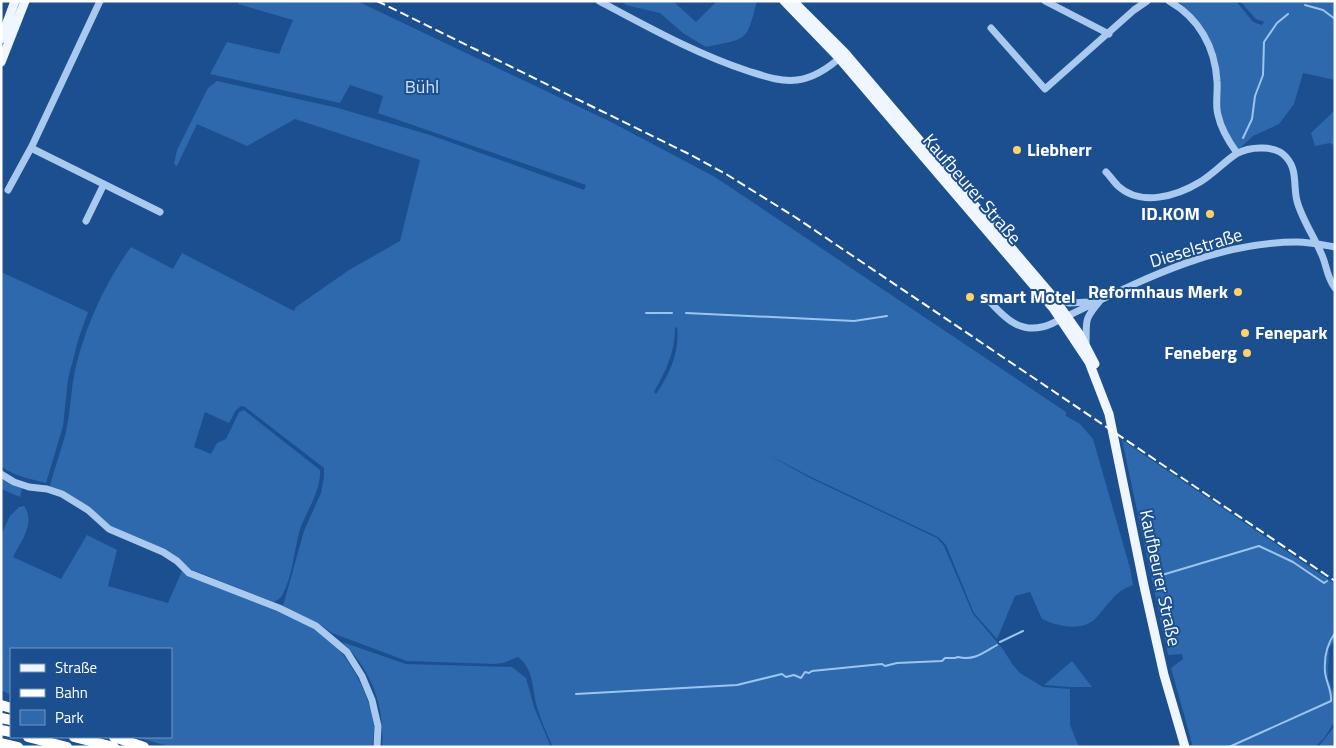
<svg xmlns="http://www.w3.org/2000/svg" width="1336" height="748" viewBox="0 0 1336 748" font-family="'Titillium Web',sans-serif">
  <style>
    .green { fill: #2e69ad; fill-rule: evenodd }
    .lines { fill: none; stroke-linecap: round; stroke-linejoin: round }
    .stream { stroke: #9cc4f0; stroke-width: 2 }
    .minor { stroke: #a9c9ee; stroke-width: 7 }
    .major { stroke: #f0f6ff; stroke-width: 9 }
    .highway { stroke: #fff; stroke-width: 10 }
    .rail { stroke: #fff; stroke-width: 2; stroke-dasharray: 9 4; stroke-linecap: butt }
    .poi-dot { fill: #ffd166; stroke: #1b4f8f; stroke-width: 2 }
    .labels { text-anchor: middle; stroke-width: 4; stroke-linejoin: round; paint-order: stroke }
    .park-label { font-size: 18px; fill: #cfe3fa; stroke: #1b4f8f }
    .poi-label { font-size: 18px; font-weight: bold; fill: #fff; stroke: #1b4f8f; text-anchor: start }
    .street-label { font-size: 18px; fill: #fff; stroke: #1b4f8f }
  </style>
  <rect width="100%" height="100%" fill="#1b4f8f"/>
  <path class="green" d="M 239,1 L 357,1 L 613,123 L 715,177 L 1066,412 L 1066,416 L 1080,424 L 1093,439 L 1130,568 L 1133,585 C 1114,591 1108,606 1095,619 C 1081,632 1057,626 1042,619 L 1030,592 L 1015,596 L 997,639 L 974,613 L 946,545 L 938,537 L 809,476 L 767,454 L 808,477 L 937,538 L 944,546 L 973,614 L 1002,648 L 1013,665 L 1020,673 L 1043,687 L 1070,689 L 1070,725 L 1079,747 L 553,747 C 547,734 541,721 537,707 C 532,689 534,669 518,657 L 503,663 L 494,664 L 407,661 L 332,633 L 318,623 L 283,606 L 304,531 L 321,493 L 324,477 L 324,468 L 245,407 L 241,406 L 236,410 L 229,423 L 205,412 L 194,447 L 211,454 L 217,443 L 226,439 L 239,412 L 244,410 L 320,470 C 321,491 307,510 300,529 C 294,550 293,574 283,594 C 281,598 278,600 274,602 L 190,569 L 110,526 L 90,507 L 53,488 L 50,486 C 55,466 63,446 67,427 C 70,411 71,396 73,381 C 82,333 103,286 131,247 L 173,269 L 182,253 L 294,311 L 296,307 L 349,270 L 400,241 L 420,160 L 295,119 L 247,146 L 197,124 L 177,166 L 174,164 L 177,150 L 208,88 L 217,81 L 338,108 L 430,135 L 584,190 L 586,185 L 378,113 L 383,96 L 350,85 L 340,103 L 210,74 L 227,42 L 279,54 L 293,20 L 238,4 ZM 677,327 C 680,351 670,374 656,394 L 654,392 C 666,371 675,352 675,328 Z
    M 621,1 L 673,1 L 696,22 L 717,1 L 757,1 C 746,43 748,38 706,47 L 683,33 L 660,13 L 626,5 Z
    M 1178,1 L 1236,1 L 1253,22 L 1262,25 L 1264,22 L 1256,19 L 1240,1 L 1335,1 L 1335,80 L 1303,73 L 1294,104 L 1279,124 L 1253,136 L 1238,150 C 1231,141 1221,123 1219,112 C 1217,94 1221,75 1217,58 C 1211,34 1195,17 1178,1 Z
    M 1335,110 L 1335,146 L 1330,143 L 1315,146 L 1311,133 Z
    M 1,272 L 88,312 L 79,337 L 68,379 L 63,426 L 46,483 C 31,479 13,476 1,466 Z
    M 1122,440 L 1335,584 L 1335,640 L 1329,648 L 1328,678 L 1335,696 L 1335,721 L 1324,738 L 1315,747 L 1193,747 L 1171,668 L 1183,659 L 1182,654 L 1168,655 Z
    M 1,477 L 22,488 L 20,497 L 1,489 Z
    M 24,506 C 36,523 21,541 13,557 L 61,579 L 87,535 L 117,550 L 108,586 L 168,603 L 182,571 L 188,576 C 223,590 260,602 294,619 C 307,625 320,631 330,640 C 350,658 373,701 374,728 C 374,734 373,741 372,747 L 171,747 L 136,737 L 171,737 L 171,649 L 11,649 L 11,695 L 1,690 L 1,535 L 10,516 L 19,507 Z
    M 342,642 L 406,664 L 512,667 L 526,678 L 534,707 L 551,747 L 382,747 C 385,707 372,670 342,642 Z
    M 1072,661 L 1092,687 L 1070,687 L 1044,685 Z
    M 1335,726 L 1335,747 L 1318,747 Z"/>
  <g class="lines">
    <path class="stream" d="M 1305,5 L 1323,10 L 1335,19
      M 1243,138 L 1252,119 L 1255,96 L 1263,75 L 1264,42 L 1277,23 L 1288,14
      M 646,313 L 672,313
      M 686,313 L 854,321 L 887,316
      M 1162,575 L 1259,546 L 1293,562 L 1324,583 L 1327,581
      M 1335,575 L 1335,574
      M 1000,642 L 1023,631
      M 576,694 L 737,685 L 782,674 L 786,677 L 794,675 L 801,678 L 805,672 L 809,673 L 812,671 L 882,664 L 885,666 L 897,663 L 942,661 L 945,658 L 955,658 L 958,657 C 974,661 983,653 997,645
      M 1229,747 L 1331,701 C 1332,691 1326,682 1325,672 C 1324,659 1327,644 1335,633"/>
    <path class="minor" d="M 599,1 C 648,27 696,54 748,71 C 764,76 780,82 797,80 C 814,78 830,67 843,55
      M 1045,1 L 1109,34
      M 1169,1 C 1199,18 1215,47 1217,81 C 1218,92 1215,105 1218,115 C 1221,129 1229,142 1237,153
      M 991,28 L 1045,89 L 1134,10 L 1147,1
      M 31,148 L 160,212
      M 1106,172 C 1110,176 1114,182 1118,186 C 1141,207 1177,196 1200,182 C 1213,174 1224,162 1236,154 C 1250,146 1276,145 1286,157 C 1298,170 1293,186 1297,201 C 1301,217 1314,237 1321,253 C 1327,265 1326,276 1335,288
      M 8,190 L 32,146 L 100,1
      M 86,221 L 104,184
      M 985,296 C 1003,317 1021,337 1051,324 C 1129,287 1208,242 1297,242 C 1310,242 1323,245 1335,247
      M 1055,298 L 1069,303 L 1090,302
      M 1086,344 C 1087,321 1083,321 1099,302
      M 1,474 L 14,482 L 29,487 L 47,489 L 62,494 L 88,510 L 109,529 L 163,552 L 177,561 L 189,573 L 279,608 L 316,626 L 347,652 L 362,676 L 372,700 L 378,726 L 377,747"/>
    <path class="major" d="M 784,1 L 839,58 L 1053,308 L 1089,362 L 1109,414 L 1144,586 L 1164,675 L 1185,747
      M 793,1 L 845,53 L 1054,298 L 1080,335 L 1095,364
      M 1,39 L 15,1
      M 1,62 L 25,1"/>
    <path class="highway" d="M 1,705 L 11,708
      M 1,718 L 11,720
      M 1,730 L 11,732
      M 28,737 L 67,747
      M 74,737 L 114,747
      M 114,737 L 144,747
      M 1,743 L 18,747"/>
    <path class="rail" d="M 377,1 L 687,153 L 726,174 L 795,217 L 1335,581"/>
  </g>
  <g class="poi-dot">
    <circle cx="1017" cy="150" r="5"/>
    <circle cx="1210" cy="214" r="5"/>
    <circle cx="1238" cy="292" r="5"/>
    <circle cx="970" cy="297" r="5"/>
    <circle cx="1245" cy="333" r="5"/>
    <circle cx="1247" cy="353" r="5"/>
  </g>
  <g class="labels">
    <g class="park-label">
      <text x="422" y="93">Bühl</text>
    </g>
    <g class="poi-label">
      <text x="1027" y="156">Liebherr</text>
      <text x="1200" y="220" text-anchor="end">ID.KOM</text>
      <text x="1228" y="298" text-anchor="end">Reformhaus Merk</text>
      <text x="980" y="303">smart Motel</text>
      <text x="1255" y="339">Fenepark</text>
      <text x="1237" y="359" text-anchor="end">Feneberg</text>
    </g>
    <g class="street-label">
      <text transform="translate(972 189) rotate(49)" y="6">Kaufbeurer Straße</text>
      <text transform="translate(1196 248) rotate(-17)" y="6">Dieselstraße</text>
      <text transform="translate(1160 578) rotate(78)" y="6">Kaufbeurer Straße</text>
    </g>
  </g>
  <rect width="1336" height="748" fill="none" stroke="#ffffff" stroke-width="5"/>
  <rect x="10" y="648" width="162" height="90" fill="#1b4f8f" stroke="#7695bc"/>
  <rect x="20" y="664" width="25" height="8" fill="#f0f6ff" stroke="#7695bc"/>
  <text x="55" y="673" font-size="15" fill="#ffffff">Straße</text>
  <rect x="20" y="689" width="25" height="8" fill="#ffffff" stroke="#7695bc"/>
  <text x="55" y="698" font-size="15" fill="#ffffff">Bahn</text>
  <rect x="20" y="710" width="25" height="15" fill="#2e69ad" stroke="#7695bc"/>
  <text x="55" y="723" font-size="15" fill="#ffffff">Park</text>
</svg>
